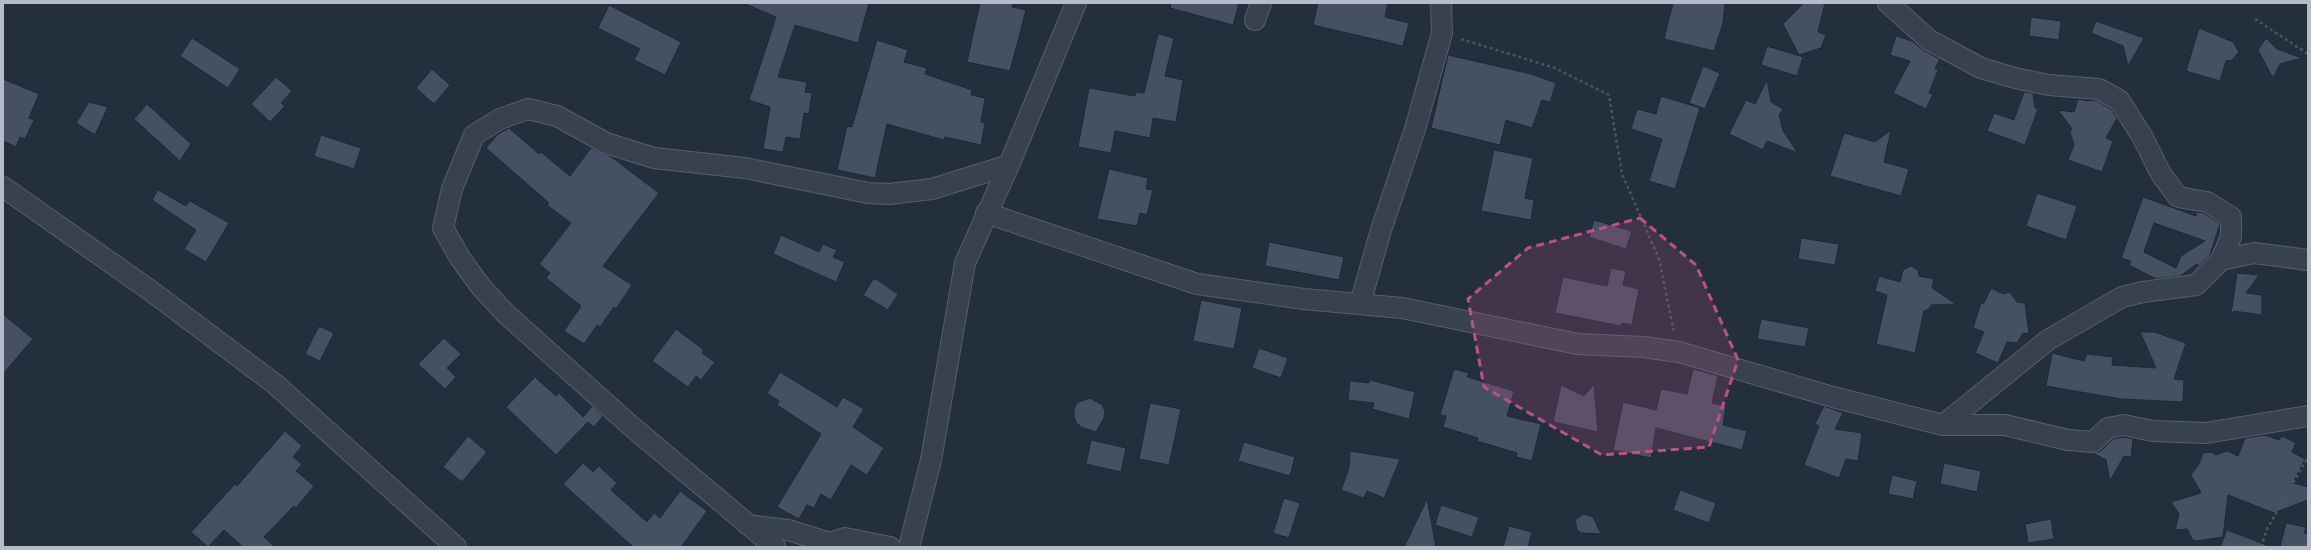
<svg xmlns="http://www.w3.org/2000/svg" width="2311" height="550" viewBox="0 0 2311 550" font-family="Barlow,sans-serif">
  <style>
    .building { fill: #455162; stroke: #1f2835; fill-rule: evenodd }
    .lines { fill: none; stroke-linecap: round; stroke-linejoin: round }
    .minor-casing { stroke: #565f6c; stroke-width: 22 }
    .path { stroke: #44595c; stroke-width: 2.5; stroke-dasharray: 3 3; stroke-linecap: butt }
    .minor { stroke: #38414e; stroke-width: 20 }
    .marked { fill: #bd5182; fill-opacity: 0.2; stroke: #bd5182; stroke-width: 3; stroke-dasharray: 8 5; stroke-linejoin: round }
  </style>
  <rect width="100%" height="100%" fill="#242f3e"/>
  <path class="building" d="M 743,3 L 869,3 L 858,43 L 795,25 L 778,77 L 807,82 L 805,92 L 812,93 L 809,114 L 804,113 L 800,139 L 786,137 L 783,152 L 763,149 L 770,107 L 749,100 L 776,17 Z
    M 980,3 L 1013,3 L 1012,7 L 1026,10 L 1010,71 L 967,62 Z
    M 1171,3 L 1239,3 L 1233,25 L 1170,8 Z
    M 1318,3 L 1388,3 L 1385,17 L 1409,23 L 1403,46 L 1313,25 Z
    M 1673,3 L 1725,3 L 1723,23 L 1714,51 L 1664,39 Z
    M 1804,3 L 1825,3 L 1818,32 L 1826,35 L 1821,48 L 1799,55 L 1783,24 Z
    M 609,5 L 681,42 L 665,75 L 634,60 L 640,49 L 598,28 Z
    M 2031,17 L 2061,21 L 2059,40 L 2029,36 Z
    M 2096,21 L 2144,38 L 2128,66 L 2123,46 L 2091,33 Z
    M 2199,28 L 2233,42 L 2239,52 L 2232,60 L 2226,61 L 2220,81 L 2186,71 Z
    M 1158,34 L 1174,38 L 1165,76 L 1183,80 L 1176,122 L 1153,118 L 1150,138 L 1115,131 L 1111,153 L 1078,147 L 1089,88 L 1135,96 L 1136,92 L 1144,93 Z
    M 1896,36 L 1912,41 L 1923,50 L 1940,59 L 1935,68 L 1938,70 L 1929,93 L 1933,94 L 1926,109 L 1893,93 L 1910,61 L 1890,55 Z
    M 192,38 L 240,69 L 228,88 L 180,56 Z
    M 2266,38 L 2277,49 L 2302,58 L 2280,64 L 2273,78 L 2258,50 Z
    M 877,40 L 908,50 L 904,62 L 927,68 L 925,74 L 972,90 L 971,95 L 985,98 L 981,122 L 985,123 L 981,145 L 945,137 L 944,140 L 887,124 L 875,178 L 837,170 L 847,126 L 852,127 Z
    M 1767,46 L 1803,57 L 1797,76 L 1761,65 Z
    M 1448,55 L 1531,74 L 1556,83 L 1550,102 L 1542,100 L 1532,128 L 1506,120 L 1500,145 L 1431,128 Z
    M 1703,66 L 1720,73 L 1705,109 L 1689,103 Z
    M 432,69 L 450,85 L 434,104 L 416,88 Z
    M 276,77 L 292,91 L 281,103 L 285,106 L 270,122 L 251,104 Z
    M 3,79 L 39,94 L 29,118 L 34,120 L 25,139 L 20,137 L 16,147 L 3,141 Z
    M 1767,80 L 1771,102 L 1783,109 L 1779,115 L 1783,131 L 1798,153 L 1767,141 L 1763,150 L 1729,134 L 1746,100 L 1755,104 Z
    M 2024,92 L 2033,93 L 2035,108 L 2038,109 L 2025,145 L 1987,131 L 1994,113 L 2014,120 Z
    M 1661,96 L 1700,108 L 1675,189 L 1649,181 L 1662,139 L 1631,129 L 1637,109 L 1656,114 Z
    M 2078,99 L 2087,101 L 2096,100 L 2111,109 L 2117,118 L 2106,138 L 2113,141 L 2102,172 L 2068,160 L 2074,145 L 2070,132 L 2072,129 L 2058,110 L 2074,112 Z
    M 89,102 L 108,107 L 95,135 L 76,123 Z
    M 147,104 L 191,144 L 180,161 L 134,119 Z
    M 509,128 L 539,154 L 541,152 L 570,176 L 591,148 L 610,156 L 659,193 L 603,266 L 632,285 L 616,309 L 614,307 L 600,327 L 597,325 L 584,344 L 564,331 L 581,306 L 546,278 L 550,273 L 539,264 L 571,223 L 547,205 L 549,203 L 486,148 L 498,134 Z
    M 1891,130 L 1884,162 L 1909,169 L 1901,196 L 1830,176 L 1844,133 L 1875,142 Z
    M 321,135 L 361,148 L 354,169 L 314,156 Z
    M 1494,150 L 1533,158 L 1525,198 L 1534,200 L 1531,220 L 1481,211 Z
    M 1109,169 L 1148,178 L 1146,189 L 1153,190 L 1147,215 L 1140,213 L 1137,226 L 1097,219 Z
    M 158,190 L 186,206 L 190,201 L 229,223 L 206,262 L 184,249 L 196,230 L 152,200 Z
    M 2037,193 L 2077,206 L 2066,240 L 2026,226 Z
    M 2143,197 L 2196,216 L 2197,212 L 2203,213 L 2220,223 L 2210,255 L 2199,266 L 2197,264 L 2180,276 L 2156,279 L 2129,265 L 2131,261 L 2121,258 ZM 2154,223 L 2205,241 L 2181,256 L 2176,268 L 2144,252 Z
    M 1594,220 L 1632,231 L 1626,249 L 1589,237 Z
    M 781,235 L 819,252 L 823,244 L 837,250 L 833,257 L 845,262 L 836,282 L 773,254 Z
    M 1801,238 L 1839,244 L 1835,265 L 1798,259 Z
    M 1269,242 L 1344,257 L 1339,280 L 1265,266 Z
    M 1911,266 L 1918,270 L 1919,276 L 1934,279 L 1932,288 L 1956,304 L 1931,305 L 1929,309 L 1924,311 L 1915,353 L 1876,344 L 1887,295 L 1875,291 L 1879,276 L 1900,282 L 1903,270 Z
    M 1611,268 L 1626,271 L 1623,285 L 1639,289 L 1632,325 L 1622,323 L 1621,326 L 1555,313 L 1563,277 L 1607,286 Z
    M 2237,273 L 2259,275 L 2246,293 L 2262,295 L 2262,315 L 2234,311 L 2231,314 Z
    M 874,278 L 898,294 L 888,310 L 863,295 Z
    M 1991,288 L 2003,294 L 2010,292 L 2017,302 L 2025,303 L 2029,334 L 2023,333 L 2017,343 L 2007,342 L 1998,363 L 1975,353 L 1984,332 L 1973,328 L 1981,303 L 1984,303 Z
    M 1201,300 L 1242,308 L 1234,349 L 1193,341 Z
    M 3,314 L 33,339 L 3,374 Z
    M 1761,319 L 1809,328 L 1805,347 L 1757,339 Z
    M 319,326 L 334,333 L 320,361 L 305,354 Z
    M 676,329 L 704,350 L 702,353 L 715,362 L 701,380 L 696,376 L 688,387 L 652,361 Z
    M 2140,332 L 2154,332 L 2186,343 L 2174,379 L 2184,380 L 2183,402 L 2121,399 L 2046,386 L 2052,353 L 2084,361 L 2087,354 L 2113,357 L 2112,365 L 2156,368 Z
    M 444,338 L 461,354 L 447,368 L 456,377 L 445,389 L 418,364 Z
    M 1259,348 L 1288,358 L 1281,378 L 1252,368 Z
    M 1454,369 L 1469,373 L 1467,377 L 1514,391 L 1507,416 L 1541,424 L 1532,461 L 1516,457 L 1517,453 L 1477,441 L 1478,438 L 1443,427 L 1446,416 L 1440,415 Z
    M 1693,369 L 1718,376 L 1712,403 L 1726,406 L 1723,425 L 1747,431 L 1742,450 L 1656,428 L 1651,458 L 1613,450 L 1623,402 L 1656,410 L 1661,389 L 1687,394 Z
    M 780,372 L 837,407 L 843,397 L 864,409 L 853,427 L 884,448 L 867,475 L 851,465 L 831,500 L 821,494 L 814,508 L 807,505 L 799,519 L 777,507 L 821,434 L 777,405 L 779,401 L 767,393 Z
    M 535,377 L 556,396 L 559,393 L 583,417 L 592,406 L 603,416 L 594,427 L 588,422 L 556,455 L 506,407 Z
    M 1370,380 L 1415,392 L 1409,419 L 1372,409 L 1374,403 L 1348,400 L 1350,381 L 1369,383 Z
    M 1594,384 L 1598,432 L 1553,422 L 1561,385 L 1584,396 Z
    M 1090,398 L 1102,405 L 1105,411 L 1104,418 L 1096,432 L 1081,427 L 1076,422 L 1074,416 L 1074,409 L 1077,403 Z
    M 1150,403 L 1181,409 L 1169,465 L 1139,459 Z
    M 1824,406 L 1843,413 L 1835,429 L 1862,433 L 1858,461 L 1846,459 L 1839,478 L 1804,465 L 1819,426 L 1815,424 Z
    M 285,431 L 302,446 L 293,457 L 302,464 L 296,471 L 314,486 L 296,508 L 294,506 L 264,537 L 275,547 L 243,547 L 224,530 L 208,547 L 191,532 L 235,484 L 237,486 Z
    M 2265,435 L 2279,440 L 2282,436 L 2296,443 L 2292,452 L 2305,459 L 2293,483 L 2308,487 L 2308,500 L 2274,513 L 2228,495 L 2223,537 L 2196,541 L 2192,539 L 2187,529 L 2175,530 L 2179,514 L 2171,502 L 2201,493 L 2191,475 L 2199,464 L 2203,453 L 2211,452 L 2216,455 L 2227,451 L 2238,456 L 2245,438 Z
    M 468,436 L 487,452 L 462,482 L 443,467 Z
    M 2124,437 L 2133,439 L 2131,457 L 2124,456 L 2110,481 L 2106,460 L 2093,453 L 2101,451 L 2113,439 Z
    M 1091,440 L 1126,448 L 1121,472 L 1086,464 Z
    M 1244,442 L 1295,457 L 1290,476 L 1238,461 Z
    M 1350,451 L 1400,459 L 1384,498 L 1367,491 L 1364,498 L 1341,490 L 1349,468 Z
    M 583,463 L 593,472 L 599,466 L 617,483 L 611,490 L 647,522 L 654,513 L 660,518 L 680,491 L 707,511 L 681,547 L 633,547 L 563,484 Z
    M 1944,463 L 1981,471 L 1977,492 L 1940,484 Z
    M 1892,475 L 1917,481 L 1913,499 L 1888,494 Z
    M 1680,490 L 1716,503 L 1709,523 L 1673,510 Z
    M 1284,498 L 1300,503 L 1289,538 L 1273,533 Z
    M 1427,499 L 1436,547 L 1404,547 Z
    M 1441,505 L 1479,517 L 1472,537 L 1435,525 Z
    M 1583,514 L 1593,517 L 1601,534 L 1581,533 L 1577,530 L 1575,520 Z
    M 2051,519 L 2054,539 L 2028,543 L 2025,524 Z
    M 2286,523 L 2306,527 L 2304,533 L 2308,534 L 2308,547 L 2280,547 Z
    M 1509,526 L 1532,532 L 1528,547 L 1503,547 Z
    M 2227,530 L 2269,546 L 2268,547 L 2220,547 Z"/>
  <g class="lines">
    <defs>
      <path id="minor" d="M 1888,3 L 1929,40 L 1981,68 L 2015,78 L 2049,85 L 2099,89 L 2119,100 L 2142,136 L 2161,174 L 2178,197 L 2207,202 L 2231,217 L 2231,237 L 2221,260
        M 1255,20 L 1261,3
        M 3,187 L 151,291 L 275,384 L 456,547
        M 986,213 L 1197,284 L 1304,299 L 1402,308 L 1578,344 L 1643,347 L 1679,352 L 1833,397 L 1943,425 L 2005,425 L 2068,440 L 2093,442 L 2108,428 L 2124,425 L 2153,431 L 2206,433 L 2308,416
        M 1360,304 L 1381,230 L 1415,129 L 1442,33 L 1441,3
        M 1943,425 L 2048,340 L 2122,297 L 2143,292 L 2196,285 L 2221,260 L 2254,253 L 2308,260
        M 748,525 L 788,530 L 830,543 L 845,538 L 890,547
        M 775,547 L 631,426 L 506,314 L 481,287 L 460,258 L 443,228 L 452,189 L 474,135 L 500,119 L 528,109 L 557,116 L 606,143 L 654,158 L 745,168 L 868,193 L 889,194 L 932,189 L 1009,165
        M 909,547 L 931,460 L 965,263 L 1009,165 L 1076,3"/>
    </defs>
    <use href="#minor" class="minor-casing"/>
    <path class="path" d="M 2255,19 L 2308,54
      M 1461,39 L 1555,68 L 1609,95 L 1622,174 L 1659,259 L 1674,332
      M 2261,547 L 2267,529 L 2308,457"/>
    <use href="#minor" class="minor"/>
  </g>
  <path class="marked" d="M 1640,218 L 1696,265 L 1738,360 L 1709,447 L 1602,455 L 1484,387 L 1468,299 L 1528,248 Z"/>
  <rect width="2311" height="550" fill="none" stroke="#b4bcc9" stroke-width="8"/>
</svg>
